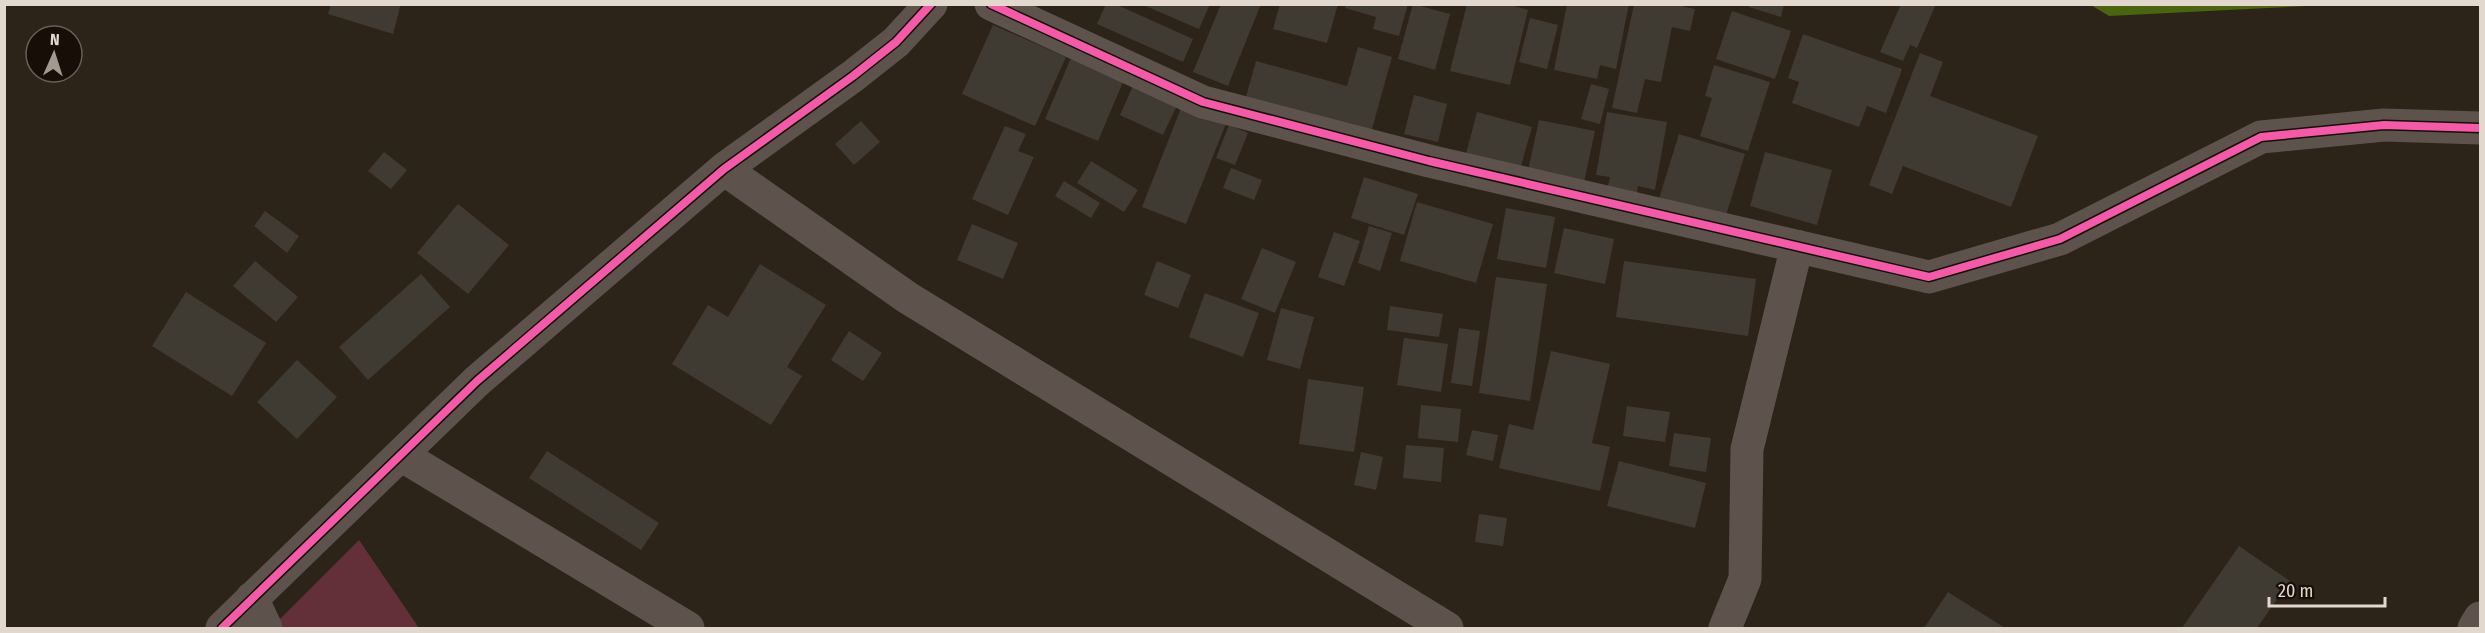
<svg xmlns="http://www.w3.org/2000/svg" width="2485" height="633" viewBox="0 0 2485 633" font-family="'Fira Sans Condensed',sans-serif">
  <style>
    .green { fill: #63303a }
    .water { fill: #4b640f }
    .building { fill: #403b32 }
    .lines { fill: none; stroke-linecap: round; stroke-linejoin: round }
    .minor { stroke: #5e524d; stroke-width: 33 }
    .cycleway-casing { stroke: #160e07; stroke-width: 11 }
    .cycleway { stroke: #f35aa7; stroke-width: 8 }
  </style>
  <rect width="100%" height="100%" fill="#2c2319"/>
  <path class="green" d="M 359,540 L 419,628 L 271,628 Z"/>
  <path class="water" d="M 2091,5 L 2091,4 L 2326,5 L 2109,16 Z"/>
  <path class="building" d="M 331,4 L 401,4 L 393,34 L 328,14 Z
    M 1106,4 L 1115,4 L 1193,39 L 1183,62 L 1097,24 Z
    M 1141,4 L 1210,4 L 1199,29 Z
    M 1221,4 L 1261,4 L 1228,86 L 1193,72 Z
    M 1280,4 L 1338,4 L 1327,43 L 1273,29 Z
    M 1346,4 L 1408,4 L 1399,36 L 1373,29 L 1376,17 L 1345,8 Z
    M 1413,4 L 1450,14 L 1435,70 L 1398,59 Z
    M 1467,4 L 1507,4 L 1528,10 L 1510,85 L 1450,71 Z
    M 1567,4 L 1629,4 L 1616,69 L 1600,65 L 1597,79 L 1554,70 Z
    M 1634,4 L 1672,4 L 1695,9 L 1690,31 L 1672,27 L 1661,82 L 1645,79 L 1637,113 L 1612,108 Z
    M 1750,4 L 1784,4 L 1781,17 L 1749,7 Z
    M 1901,4 L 1936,4 L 1917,48 L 1910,45 L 1903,61 L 1880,52 Z
    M 1732,11 L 1791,31 L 1775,79 L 1716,59 Z
    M 1530,18 L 1558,25 L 1547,69 L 1519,62 Z
    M 993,25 L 1066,57 L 1035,126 L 962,94 Z
    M 1803,34 L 1902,69 L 1886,113 L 1867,106 L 1859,127 L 1792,103 L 1799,82 L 1788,78 Z
    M 1358,47 L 1392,57 L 1370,136 L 1245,100 L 1256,61 L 1347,86 Z
    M 1073,53 L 1126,75 L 1098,141 L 1045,119 Z
    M 1920,53 L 1943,62 L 1930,96 L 2038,136 L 2011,207 L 1903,166 L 1892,194 L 1869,185 Z
    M 1714,65 L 1770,82 L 1748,151 L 1700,136 L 1712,98 L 1705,96 Z
    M 1136,79 L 1180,99 L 1163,135 L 1120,115 Z
    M 1591,84 L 1609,89 L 1600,124 L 1581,119 Z
    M 1414,95 L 1447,104 L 1438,142 L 1404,134 Z
    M 1183,103 L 1227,121 L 1186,224 L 1142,207 Z
    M 1477,112 L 1532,127 L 1519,173 L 1465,158 Z
    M 1607,112 L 1667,122 L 1655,190 L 1638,186 L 1636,199 L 1606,194 L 1610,177 L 1596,175 Z
    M 1539,120 L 1595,131 L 1583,187 L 1527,175 Z
    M 861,121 L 880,142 L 854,165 L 835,144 Z
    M 1229,125 L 1248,133 L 1235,165 L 1216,158 Z
    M 1005,126 L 1026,134 L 1018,151 L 1034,157 L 1008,215 L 972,199 Z
    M 1679,134 L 1745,154 L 1723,225 L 1657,205 Z
    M 384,152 L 407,170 L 391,189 L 368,171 Z
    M 1765,152 L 1832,170 L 1817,225 L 1750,206 Z
    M 1091,161 L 1138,190 L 1124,212 L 1077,183 Z
    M 1231,168 L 1262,180 L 1254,200 L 1223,188 Z
    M 1364,177 L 1418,194 L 1404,235 L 1351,218 Z
    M 1064,181 L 1100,203 L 1091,218 L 1055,196 Z
    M 1417,202 L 1493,224 L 1476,283 L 1400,261 Z
    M 458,204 L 509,245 L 468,294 L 417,253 Z
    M 1506,208 L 1555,217 L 1546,268 L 1497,259 Z
    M 265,211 L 299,236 L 287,253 L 254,226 Z
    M 972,224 L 1018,243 L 1003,279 L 957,260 Z
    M 1369,226 L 1392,233 L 1380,271 L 1358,263 Z
    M 1564,228 L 1614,239 L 1605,284 L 1554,273 Z
    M 1334,232 L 1360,241 L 1344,286 L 1318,277 Z
    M 1262,248 L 1296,262 L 1275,313 L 1241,299 Z
    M 255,261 L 298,297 L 276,322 L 233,286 Z
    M 1157,261 L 1191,275 L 1178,308 L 1144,295 Z
    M 1624,261 L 1756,279 L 1748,336 L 1616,317 Z
    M 760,264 L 826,305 L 787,367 L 802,376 L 771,425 L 672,364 L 708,305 L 728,317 Z
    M 421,274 L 450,307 L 368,380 L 339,347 Z
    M 1496,277 L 1547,284 L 1530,401 L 1479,393 Z
    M 186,292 L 266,343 L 232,396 L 152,346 Z
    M 1205,293 L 1259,313 L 1243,357 L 1189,337 Z
    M 1390,306 L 1443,314 L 1439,337 L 1387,330 Z
    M 1281,308 L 1314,317 L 1300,369 L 1267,360 Z
    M 1459,328 L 1480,331 L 1472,386 L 1451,383 Z
    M 849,331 L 882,353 L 863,381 L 831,360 Z
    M 1404,338 L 1448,344 L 1441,392 L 1397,385 Z
    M 1551,351 L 1610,364 L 1592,443 L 1610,447 L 1600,491 L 1499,468 L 1509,424 L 1533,430 Z
    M 297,360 L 337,397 L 297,439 L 257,402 Z
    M 1308,379 L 1364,387 L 1354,452 L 1299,444 Z
    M 1421,405 L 1461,409 L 1458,442 L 1418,438 Z
    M 1627,406 L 1670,412 L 1665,442 L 1623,436 Z
    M 1472,430 L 1498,435 L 1493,461 L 1466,455 Z
    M 1674,433 L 1711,438 L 1706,472 L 1669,466 Z
    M 1406,445 L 1444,448 L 1441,482 L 1403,478 Z
    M 547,451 L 659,523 L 641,550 L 529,478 Z
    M 1361,452 L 1383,457 L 1376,490 L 1354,485 Z
    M 1619,461 L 1706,483 L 1695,528 L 1607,506 Z
    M 1479,514 L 1507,518 L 1503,546 L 1475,542 Z
    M 2239,546 L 2290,581 L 2257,628 L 2182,628 Z
    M 1948,592 L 2005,628 L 1924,628 Z"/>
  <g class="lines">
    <path class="minor" d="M 991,4 L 1203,102 L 1429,161 L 1929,277 L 2060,239 L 2261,137 L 2384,125 L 2480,128
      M 724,169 L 908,298 L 1447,628
      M 401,455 L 688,628
      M 252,598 L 266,628
      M 222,628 L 477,381 L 724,169 L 853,76 L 896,42 L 931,4
      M 1725,628 L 1745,579 L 1747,449 L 1797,246
      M 2474,628 L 2480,618"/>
    <defs>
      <path id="cycleway" d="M 991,4 L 1203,102 L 1429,161 L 1929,277 L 2060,239 L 2261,137 L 2384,125 L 2480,128
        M 222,628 L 477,381 L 724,169 L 853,76 L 896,42 L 931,4"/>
    </defs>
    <use href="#cycleway" class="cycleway-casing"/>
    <use href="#cycleway" class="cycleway"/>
  </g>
  <rect width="2485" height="633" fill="none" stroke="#e3d8cd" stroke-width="12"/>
  <g transform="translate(54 54) rotate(3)"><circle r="28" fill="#160e07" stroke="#685f56" stroke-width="1.5"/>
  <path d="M0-4.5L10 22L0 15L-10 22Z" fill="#a3998e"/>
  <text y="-9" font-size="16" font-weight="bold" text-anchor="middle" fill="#e3d8cd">N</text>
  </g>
  <path d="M2269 597v9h116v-9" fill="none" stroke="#e3d8cd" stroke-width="3"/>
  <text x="2278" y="597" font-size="18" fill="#e3d8cd" stroke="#160e07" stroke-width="4.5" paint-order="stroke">20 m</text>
</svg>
